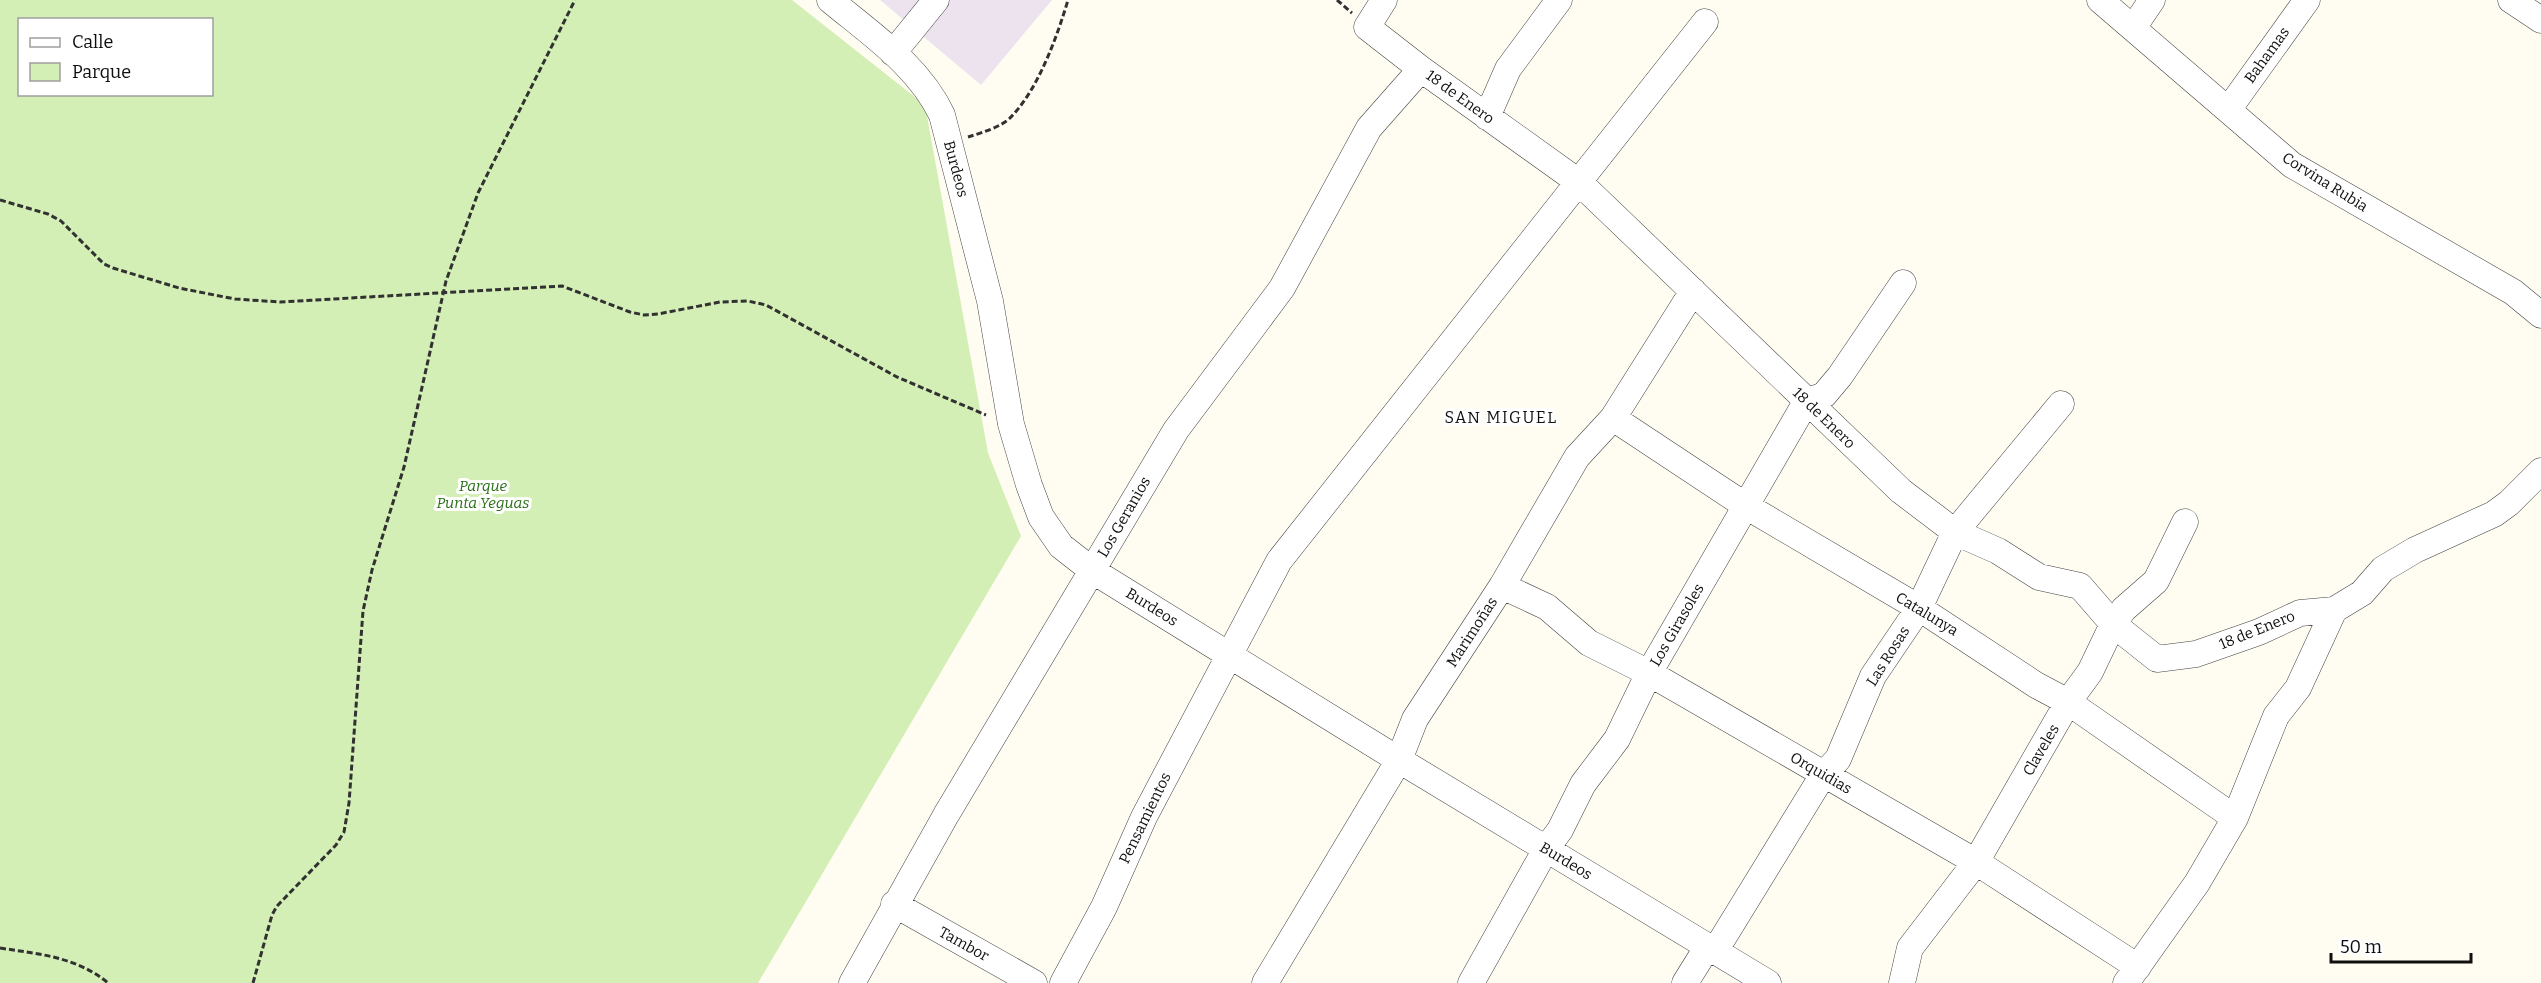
<svg xmlns="http://www.w3.org/2000/svg" width="2541" height="983" viewBox="0 0 2541 983" font-family="Bitter,serif">
  <style>
    .industrial { fill: #ede3ef }
    .green { fill: #d4efb5; fill-rule: evenodd }
    .lines { fill: none; stroke-linecap: round; stroke-linejoin: round }
    .minor-casing { stroke: #424242; stroke-width: 27 }
    .path { stroke: #313131; stroke-width: 3; stroke-dasharray: 6 3; stroke-linecap: butt }
    .minor { stroke: #fff; stroke-width: 26 }
    .labels { text-anchor: middle; stroke-width: 6; stroke-linejoin: round; paint-order: stroke }
    .street-label { font-size: 15px; fill: #0f0f0f; stroke: #fff }
    .park-label { font-size: 15px; font-style: italic; fill: #2a6f17; stroke: #fff }
    .neighbourhood-label { font-size: 16px; letter-spacing: 1.5px; fill: #0f0f0f; stroke: #fff }
  </style>
  <rect width="100%" height="100%" fill="#fffcf1"/>
  <path class="industrial" d="M 880,0 L 1052,0 L 981,85 Z"/>
  <path class="green" d="M 0,0 L 792,0 L 925,105 L 988,453 L 1021,536 L 758,983 L 0,983 ZM 20,20 L 212,20 L 212,94 L 20,94 Z"/>
  <g class="lines">
    <defs>
      <path id="minor" d="M 830,0 C 871,34 919,66 942,115 L 990,301 L 1011,424 L 1029,485 L 1041,517 L 1061,546 L 1093,571 L 1399,760 L 1768,983
        M 1384,0 L 1367,27 L 1421,69 L 1580,183 L 1901,491 L 1955,532 L 1998,551 L 2039,577 L 2080,586 L 2113,624 L 2157,659 L 2196,654 L 2259,632 L 2300,613 L 2334,610
        M 2100,0 L 2292,165 L 2513,292 L 2541,315
        M 2511,0 L 2541,20
        M 2133,28 L 2152,0
        M 893,53 L 936,0
        M 2228,110 L 2307,0
        M 1487,117 L 1508,69 L 1559,0
        M 1613,418 L 1746,506 L 1919,608 L 2036,685 L 2068,702 L 2235,818
        M 1502,586 L 1547,607 L 1589,643 L 1649,673 L 1976,862 L 2138,967
        M 894,904 L 1034,983
        M 1715,951 L 1823,775 L 1838,759 L 1873,676 L 1919,608 L 1955,532 L 2061,404
        M 852,983 L 946,815 L 1176,430 L 1282,288 L 1369,128 L 1421,69
        M 1063,983 L 1104,907 L 1144,817 L 1279,561 L 1705,22
        M 1265,983 L 1399,760 L 1415,719 L 1502,586 L 1577,457 L 1613,418 L 1693,291
        M 1471,983 L 1546,849 L 1560,830 L 1583,784 L 1617,739 L 1649,673 L 1806,402 L 1824,395 L 1840,376 L 1903,283
        M 1685,983 L 1708,946
        M 1902,983 L 1910,948 L 1976,862 L 2068,702 L 2090,672 L 2113,624 L 2124,609 L 2156,581 L 2185,522
        M 2126,983 L 2197,883 L 2235,818 L 2276,716 L 2298,688 L 2334,610 L 2362,593 L 2383,569 L 2415,550 L 2494,514 L 2509,503 L 2541,471"/>
    </defs>
    <use href="#minor" class="minor-casing"/>
    <path class="path" d="M 1337,0 L 1352,13
      M 968,137 C 981,133 1001,127 1010,118 C 1038,90 1057,37 1068,0
      M 0,200 L 48,214 L 61,221 L 104,264 L 113,268 L 179,288 L 235,299 L 280,302 L 562,286 L 630,312 L 644,315 L 658,314 L 720,302 L 748,301 L 766,305 L 897,377 L 986,415
      M 0,948 C 39,954 77,957 108,983
      M 253,983 L 272,915 L 277,906 L 336,845 L 344,832 L 349,803 L 363,611 L 372,570 L 404,467 L 446,281 L 478,193 L 575,0"/>
    <use href="#minor" class="minor"/>
  </g>
  <g class="labels">
    <g class="street-label">
      <text transform="translate(2267 55) rotate(-54)" y="5">Bahamas</text>
      <text transform="translate(1460 97) rotate(36)" y="5">18 de Enero</text>
      <text transform="translate(956 169) rotate(75)" y="5">Burdeos</text>
      <text transform="translate(2325 182) rotate(32)" y="5">Corvina Rubia</text>
      <text transform="translate(1824 418) rotate(44)" y="5">18 de Enero</text>
      <text transform="translate(1124 517) rotate(-60)" y="5">Los Geranios</text>
      <text transform="translate(1152 607) rotate(32)" y="5">Burdeos</text>
      <text transform="translate(1927 614) rotate(31)" y="5">Catalunya</text>
      <text transform="translate(1677 625) rotate(-60)" y="5">Los Girasoles</text>
      <text transform="translate(2257 630) rotate(-22)" y="5">18 de Enero</text>
      <text transform="translate(1472 632) rotate(-57)" y="5">Marimoñas</text>
      <text transform="translate(1888 656) rotate(-58)" y="5">Las Rosas</text>
      <text transform="translate(2041 750) rotate(-60)" y="5">Claveles</text>
      <text transform="translate(1821 773) rotate(30)" y="5">Orquidias</text>
      <text transform="translate(1145 818) rotate(-64)" y="5">Pensamientos</text>
      <text transform="translate(1566 861) rotate(31)" y="5">Burdeos</text>
      <text transform="translate(964 944) rotate(29)" y="5">Tambor</text>
    </g>
    <g class="park-label">
      <text x="483" y="491">Parque<tspan x="483" dy="17">Punta Yeguas</tspan></text>
    </g>
    <g class="neighbourhood-label">
      <text x="1501" y="423">SAN MIGUEL</text>
    </g>
  </g>
  <rect x="18" y="18" width="195" height="78" fill="#ffffff" stroke="#9f9f9f" stroke-width="1.5"/>
  <rect x="30" y="38" width="30" height="9" fill="#ffffff" stroke="#9f9f9f" stroke-width="1.5"/>
  <text x="72" y="48" font-size="18" fill="#0f0f0f">Calle</text>
  <rect x="30" y="63" width="30" height="18" fill="#d4efb5" stroke="#9f9f9f" stroke-width="1.5"/>
  <text x="72" y="78" font-size="18" fill="#0f0f0f">Parque</text>
  <path d="M2331 953v9h140v-9" fill="none" stroke="#0f0f0f" stroke-width="3"/>
  <text x="2340" y="953" font-size="18" fill="#0f0f0f" stroke="#ffffff" stroke-width="4.5" paint-order="stroke">50 m</text>
</svg>
